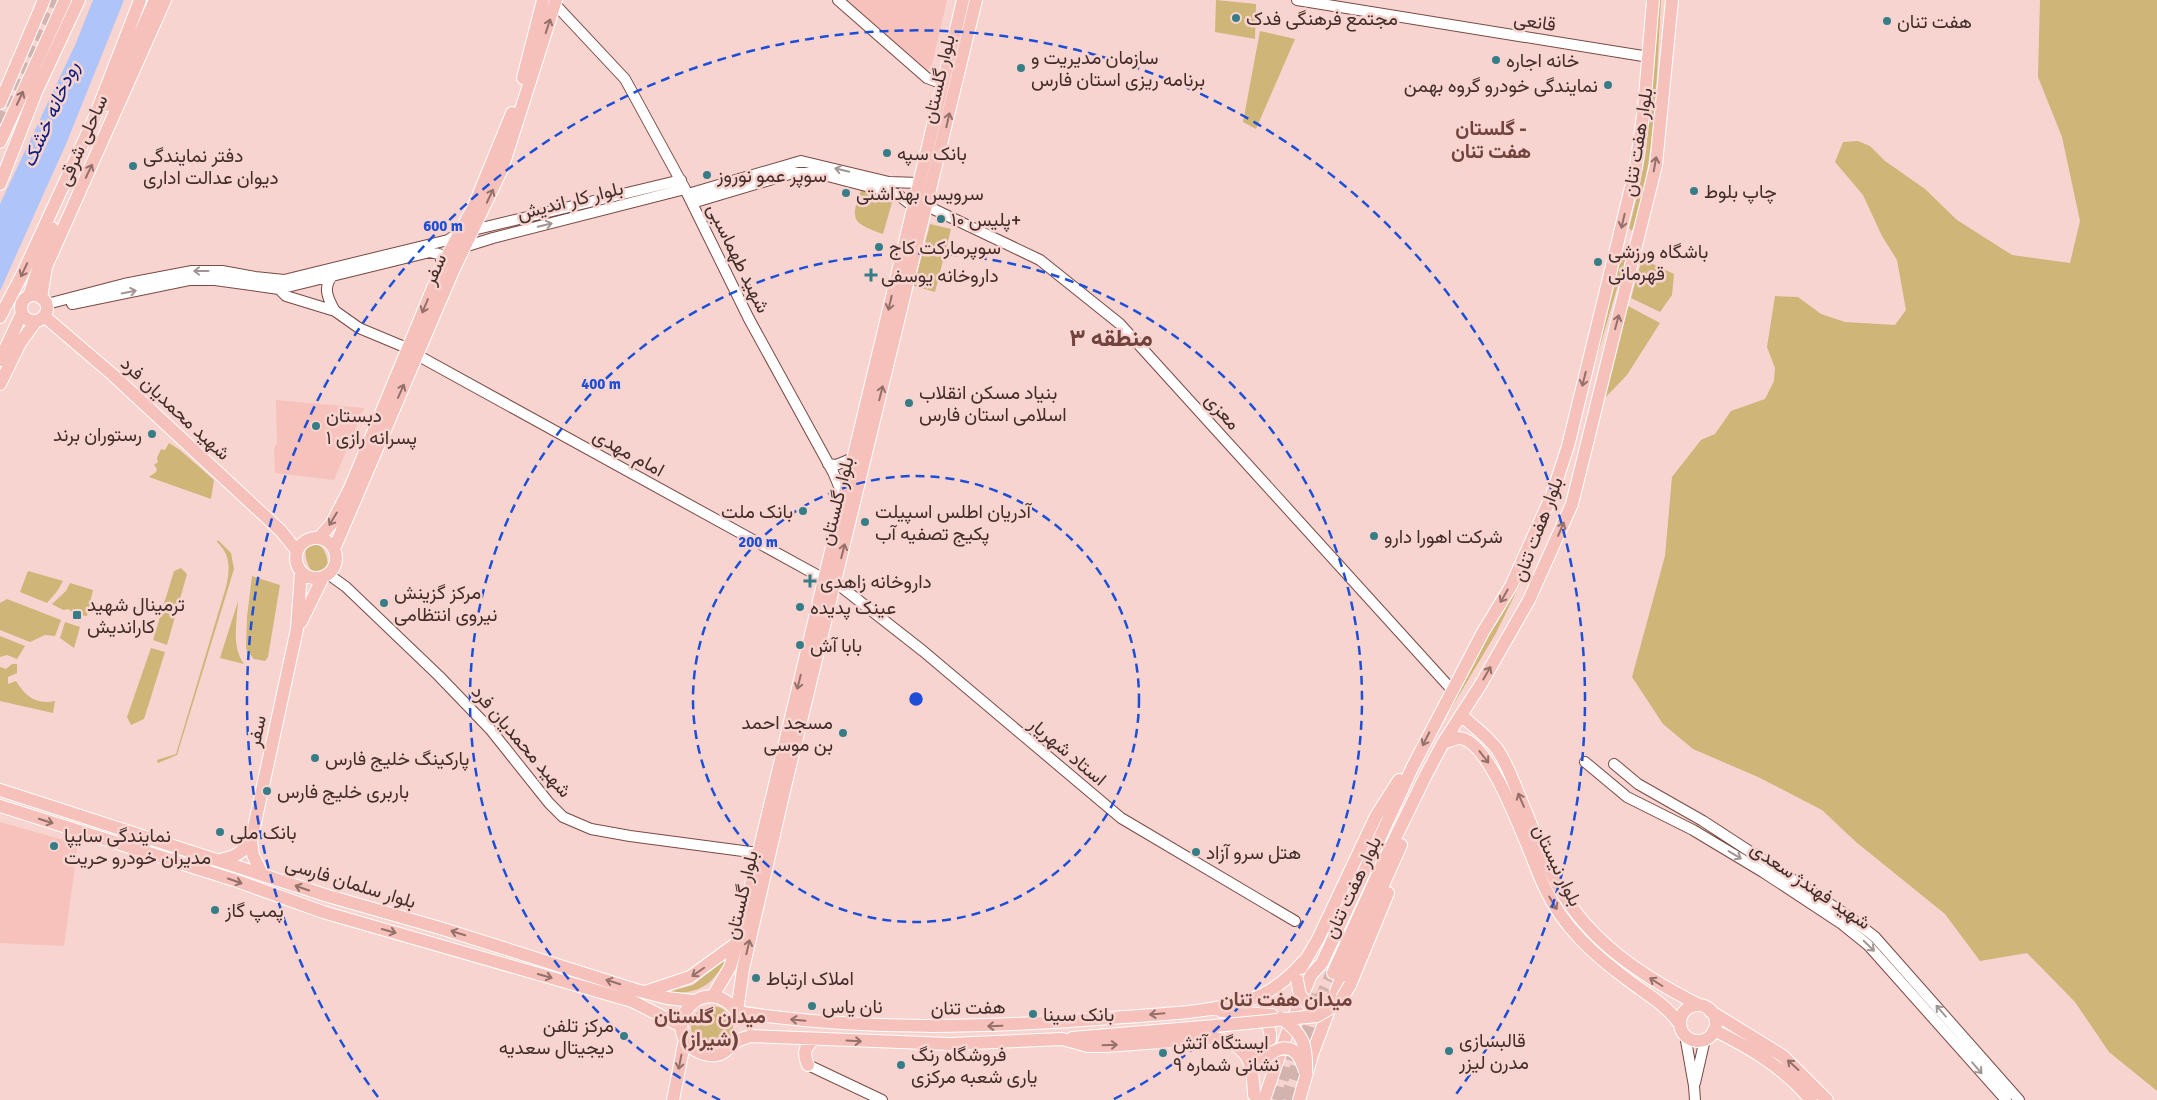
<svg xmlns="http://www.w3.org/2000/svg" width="2157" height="1100" viewBox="0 0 2157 1100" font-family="Signika,Vazirmatn,sans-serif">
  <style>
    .built { fill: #f7c2bb }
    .green { fill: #cfb578 }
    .water { fill: #afc4f8 }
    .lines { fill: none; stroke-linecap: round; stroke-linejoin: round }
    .major-tunnel { stroke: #d3b3ae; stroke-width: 12; stroke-dasharray: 12 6; stroke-linecap: butt }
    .highway-tunnel { stroke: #d3b3ae; stroke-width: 14; stroke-dasharray: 14 7; stroke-linecap: butt }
    .minor-casing { stroke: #7a4944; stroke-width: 12 }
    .major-casing { stroke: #fff; stroke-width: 14 }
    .minor { stroke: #fff; stroke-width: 10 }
    .major { stroke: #f7c1bb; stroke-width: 12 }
    .major-bridge-casing { stroke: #fff; stroke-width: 14; stroke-linecap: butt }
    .major-bridge { stroke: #f7c1bb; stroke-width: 12 }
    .oneway { stroke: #94706b }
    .oneway2 { stroke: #a19694 }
    .ring { fill: none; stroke: #1d4ed8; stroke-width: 2.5; stroke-dasharray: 9 6 }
    .poi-dot { fill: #367d87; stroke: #f7d4cf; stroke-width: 2 }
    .labels { text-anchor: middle; stroke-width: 5; stroke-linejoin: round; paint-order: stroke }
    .poi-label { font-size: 19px; fill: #432d2a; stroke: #f7d4cf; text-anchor: start }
    .street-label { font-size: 19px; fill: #432d2a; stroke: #f7d4cf }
    .water-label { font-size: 20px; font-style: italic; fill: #0f1f7f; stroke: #f7d4cf }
    .neighbourhood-label { font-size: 20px; font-weight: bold; fill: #72423c; stroke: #f7d4cf }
    .district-label { font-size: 24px; font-weight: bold; fill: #72423c; stroke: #f7d4cf }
    .centre { fill: #1d4ed8; stroke: #f7d4cf; stroke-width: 2.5 }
    .ring-label { font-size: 15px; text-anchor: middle; font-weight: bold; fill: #1d4ed8; stroke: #f7d4cf; stroke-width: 5; stroke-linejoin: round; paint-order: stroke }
  </style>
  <rect width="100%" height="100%" fill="#f7d4cf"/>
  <path class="built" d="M 843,0 L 947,0 L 931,69 L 926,70 L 919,66 Z
    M 276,400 L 364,408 L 334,480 L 275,473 L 274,447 L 277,444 Z
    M 0,822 L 78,844 L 64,946 L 0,943 Z"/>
  <path class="green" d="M 1216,0 L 1256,4 L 1255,39 L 1215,32 Z
    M 1658,0 L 1661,0 C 1656,77 1657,157 1632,231 L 1629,228 L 1639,189 L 1646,152 Z
    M 2040,0 L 2157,0 L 2157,1091 L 2109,1052 L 2075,1002 L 2027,953 L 1980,961 L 1945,914 L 1856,842 L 1822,810 L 1758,777 L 1693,749 L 1663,724 L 1632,677 L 1665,556 L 1672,477 L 1701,440 L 1715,434 L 1731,411 L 1765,399 L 1774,381 L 1775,368 L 1767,347 L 1775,296 L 1798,297 L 1821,314 L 1845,322 L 1895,325 L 1906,310 L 1897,260 L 1882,236 L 1863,195 L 1835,162 L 1843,142 L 1858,141 L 1870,146 L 1885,161 L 1925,189 L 1957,220 L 2012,255 L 2070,263 L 2080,221 L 2062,137 L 2038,77 Z
    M 1260,31 L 1295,39 L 1256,129 L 1243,122 Z
    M 861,190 L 893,199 L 883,234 C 852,223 850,220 861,190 Z
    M 930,224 L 951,229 L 935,292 L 914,286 Z
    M 1622,253 L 1627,254 L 1579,418 L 1543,529 L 1522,580 L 1496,633 L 1443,722 L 1439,723 L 1504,608 L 1540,527 Z
    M 1642,259 L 1674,274 L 1672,295 L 1660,312 L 1631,298 Z
    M 1628,306 L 1660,323 L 1627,375 L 1600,403 Z
    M 169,443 L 180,450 L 214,480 L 211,499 L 149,477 L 156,472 L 157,469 L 154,465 L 158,462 L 157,458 L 161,449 L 165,450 Z
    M 218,540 L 231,553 L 234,569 L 177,755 L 158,763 L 157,760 L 176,754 L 226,587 C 230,569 231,555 217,542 Z
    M 313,544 C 325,544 328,558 328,569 L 321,574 L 315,575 C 308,568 304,556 306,547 Z
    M 181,568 L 187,574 L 167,645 L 153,640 L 174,571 Z
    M 28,571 L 63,581 L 58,590 L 47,603 L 20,592 Z
    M 252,576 L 280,585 L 268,657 L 265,661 L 254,659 L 246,649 L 247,617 Z
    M 70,583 L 93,590 L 87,616 L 73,614 L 69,609 L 63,610 L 52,604 L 66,591 Z
    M 7,599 L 61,620 L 55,636 L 45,635 L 30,642 L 0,630 L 0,603 Z
    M 238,601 C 237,622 231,646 244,664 L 220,658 Z
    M 65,622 L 80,627 L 74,648 L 60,638 Z
    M 0,636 L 25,646 L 17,659 L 7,655 L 0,657 Z
    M 151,648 L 165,652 L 144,719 L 131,725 L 127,717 Z
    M 12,664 L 17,664 L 17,673 L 8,677 L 8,684 L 16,681 C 25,696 36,705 55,701 L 53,713 L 0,701 L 0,667 L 6,669 Z
    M 727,958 C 711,988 698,994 664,993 L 693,985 Z
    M691 1027a21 21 0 1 1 42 0a21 21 0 1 1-42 0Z"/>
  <path class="water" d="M 93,0 L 124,0 L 66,144 L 0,291 L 0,204 L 76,43 Z"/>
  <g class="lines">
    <path class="major-tunnel" d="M 0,123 L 56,0"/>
    <path class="highway-tunnel" d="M 1276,1100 L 1289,1053 L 1310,992
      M 1287,1100 L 1312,1019 L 1333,973"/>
    <defs>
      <path id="minor" d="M 838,0 L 927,78 L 943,84
        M 1297,0 L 1649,57
        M 552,1 L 625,79 L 685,189 L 749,319 L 833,472 L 844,498
        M 688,194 L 801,161 L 889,182 L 919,183
        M 692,203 L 793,173 L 816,173 L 897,194 L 914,207
        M 927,206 L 1040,260 L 1120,324 L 1453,691
        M 473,230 L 681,180
        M 464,247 L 493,238 L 685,189
        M 333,275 C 322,287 328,299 335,311
        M 279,289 L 286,296 L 335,311 L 359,328 L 407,348
        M 47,304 L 124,284 L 192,271 L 222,271 L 255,277 L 284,280 L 448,240 L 459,233
        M 72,304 L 189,280 L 215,280 L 279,289 L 430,252 L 439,254 L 443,264
        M 417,355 L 824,579
        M 828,464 L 836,465 L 853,458
        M 328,574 L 346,587 L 439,676 L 490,729 L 549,803 L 563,817 L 591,829 L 630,836 L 758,853
        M 835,582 L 923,651 L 1121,818 L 1295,921
        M 1585,762 L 1627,797 L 1693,830 L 1763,872 L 1842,924 L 1868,945 L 2006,1100
        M 1614,764 L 1638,784 L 1703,821 L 1769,864 L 1848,916 L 1875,937 L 2019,1100
        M 1685,1035 L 1694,1086 L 1695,1100
        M 808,1065 L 882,1100
        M 1695,1083 L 1705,1039"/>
      <path id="major" d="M 523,78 L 543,0
        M 0,103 L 44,0
        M 108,105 L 155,0
        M 0,142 L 65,0
        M 0,184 L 36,92 L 79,0
        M21 308a13 13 0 1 1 26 0a13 13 0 1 1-26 0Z
        M 29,296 L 52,228
        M 41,298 L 46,267 L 165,0
        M 44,316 L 113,375 L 281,531 L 297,551
        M 0,317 L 22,275 L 94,119 L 140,0
        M 0,360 L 22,313
        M 0,384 L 20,343 L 36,321
        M296 558a20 20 0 1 1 40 0a20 20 0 1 1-40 0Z
        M 319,538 L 332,523 L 350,488 L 442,266 L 474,206 L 512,113
        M 334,549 L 453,271 L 502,169 L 556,0
        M 301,622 L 323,577
        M 1461,715 C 1473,726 1487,736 1497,749 C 1506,762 1512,778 1518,793 C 1531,823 1542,855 1557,884 C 1589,942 1642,976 1699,1005
        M 1443,743 C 1447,742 1453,739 1458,738 C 1492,737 1531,860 1545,888 C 1563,927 1594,955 1628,980 C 1649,996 1664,1003 1680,1024
        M 0,790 L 328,896 L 440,928 L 636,990 L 667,998 L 694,1001
        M 0,806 L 234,880 L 323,912 L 632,1001 L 681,1026
        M 220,860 C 233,858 244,852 251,841
        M 262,874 L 253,855 L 251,841 L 297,629 L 301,572
        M 1301,968 L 1318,939 L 1376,816 L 1399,780
        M 1333,973 L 1383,863 L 1426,775 L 1443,743 L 1481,684 L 1529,600 L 1572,504 L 1656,165 L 1672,0
        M 1350,985 L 1388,893
        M 645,992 L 690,977 L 737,943
        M 713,996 L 730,967 L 737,943 L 963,0
        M1680 1023a18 18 0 1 1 36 0a18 18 0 1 1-36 0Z
        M 1221,1011 L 1272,1015
        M 1710,1011 L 1783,1056 L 1827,1100
        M 737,1012 L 743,969 L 784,791 L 976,0
        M 737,1012 C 705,969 658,1025 695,1050 C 702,1054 710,1056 717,1055 C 726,1053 729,1047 736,1042 C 739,1039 746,1038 750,1036 L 950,1044 L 1062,1039 L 1088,1046 L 1106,1046 L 1215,1038 C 1249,1045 1253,1063 1254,1095
        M 737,1012 C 863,1031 984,1028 1111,1018 C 1157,1014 1205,1014 1249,1000 C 1271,993 1289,978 1304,961
        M 1714,1030 C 1752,1049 1783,1067 1811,1100
        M 1072,1038 L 1226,1025
        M 1245,1053 C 1248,1053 1253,1054 1257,1053 C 1275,1048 1273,1025 1260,1016
        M 808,1065 C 803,1053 804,1048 814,1039
        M 673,1100 L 685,1039
        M 1264,1100 L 1287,1033 L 1311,975 L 1322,963 L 1412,768 L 1483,632 L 1511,586 L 1552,495 L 1568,446 L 1636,167 L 1644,108 L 1653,0
        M 1299,1100 L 1313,1052 L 1340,981 L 1401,845"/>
    </defs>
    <use href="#minor" class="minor-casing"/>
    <use href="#major" class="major-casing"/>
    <use href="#minor" class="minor"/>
    <use href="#major" class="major"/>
    <defs>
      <path id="major-bridge" d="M 1297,980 L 1300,995 L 1308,1004 L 1318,1005 L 1330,997
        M 1281,1018 C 1304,1034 1307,1046 1306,1073
        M 1226,1025 L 1317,1016 L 1339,1003 L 1350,985
        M 1264,1060 C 1271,1051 1286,1043 1296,1053 C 1300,1057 1303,1065 1305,1071"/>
    </defs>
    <use href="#major-bridge" class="major-bridge-casing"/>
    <use href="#major-bridge" class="major-bridge"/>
  </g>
  <defs><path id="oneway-shaft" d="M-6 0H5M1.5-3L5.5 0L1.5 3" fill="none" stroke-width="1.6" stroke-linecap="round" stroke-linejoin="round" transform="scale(1.25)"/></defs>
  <g class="oneway">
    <use href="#oneway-shaft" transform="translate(548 26) rotate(-72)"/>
    <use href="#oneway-shaft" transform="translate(20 98) rotate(-65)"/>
    <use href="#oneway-shaft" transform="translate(948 120) rotate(-77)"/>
    <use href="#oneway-shaft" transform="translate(1655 164) rotate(-80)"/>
    <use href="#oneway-shaft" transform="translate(89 171) rotate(-65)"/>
    <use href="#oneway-shaft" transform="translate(490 196) rotate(-65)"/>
    <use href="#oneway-shaft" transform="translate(1623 221) rotate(103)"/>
    <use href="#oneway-shaft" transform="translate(24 270) rotate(115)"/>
    <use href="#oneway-shaft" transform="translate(890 303) rotate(103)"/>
    <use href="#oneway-shaft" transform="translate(425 306) rotate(113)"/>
    <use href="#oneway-shaft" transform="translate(1617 322) rotate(-75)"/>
    <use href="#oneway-shaft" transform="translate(1584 379) rotate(104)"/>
    <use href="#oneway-shaft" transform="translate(401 391) rotate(-66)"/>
    <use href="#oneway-shaft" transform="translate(881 393) rotate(-76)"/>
    <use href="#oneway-shaft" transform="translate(333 519) rotate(121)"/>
    <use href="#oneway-shaft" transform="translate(1561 529) rotate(-67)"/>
    <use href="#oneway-shaft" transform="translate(843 551) rotate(-76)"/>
    <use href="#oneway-shaft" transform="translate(1504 596) rotate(120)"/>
    <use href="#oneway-shaft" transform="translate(1487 673) rotate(-60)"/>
    <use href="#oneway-shaft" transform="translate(799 682) rotate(104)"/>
    <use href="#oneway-shaft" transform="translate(1426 739) rotate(117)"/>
    <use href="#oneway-shaft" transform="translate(1484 757) rotate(52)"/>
    <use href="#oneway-shaft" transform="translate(1521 800) rotate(-113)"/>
    <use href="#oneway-shaft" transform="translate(46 821) rotate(18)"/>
    <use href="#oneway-shaft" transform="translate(235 881) rotate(19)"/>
    <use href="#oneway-shaft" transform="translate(302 888) rotate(-161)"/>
    <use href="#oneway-shaft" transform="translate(1553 903) rotate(59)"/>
    <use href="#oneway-shaft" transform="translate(389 931) rotate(16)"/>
    <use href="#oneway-shaft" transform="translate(458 933) rotate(-163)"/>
    <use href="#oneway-shaft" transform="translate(748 947) rotate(-77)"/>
    <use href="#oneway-shaft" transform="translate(698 972) rotate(145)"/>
    <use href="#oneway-shaft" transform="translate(545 976) rotate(16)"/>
    <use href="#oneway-shaft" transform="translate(613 982) rotate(-162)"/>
    <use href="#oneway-shaft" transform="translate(1656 982) rotate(-148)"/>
    <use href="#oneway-shaft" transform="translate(1157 1014) rotate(175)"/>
    <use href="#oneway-shaft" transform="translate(798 1020) rotate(-175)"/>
    <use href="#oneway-shaft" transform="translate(995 1026) rotate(178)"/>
    <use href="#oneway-shaft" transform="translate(854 1041) rotate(3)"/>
    <use href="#oneway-shaft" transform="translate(1110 1045) rotate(-2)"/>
    <use href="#oneway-shaft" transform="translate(680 1062) rotate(101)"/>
    <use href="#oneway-shaft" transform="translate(1793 1065) rotate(-138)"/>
  </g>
  <g class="oneway2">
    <use href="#oneway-shaft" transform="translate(842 170) rotate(-166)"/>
    <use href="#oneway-shaft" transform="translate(545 225) rotate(-14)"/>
    <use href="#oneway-shaft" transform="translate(201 271) rotate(180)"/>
    <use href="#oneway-shaft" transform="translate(129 292) rotate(-11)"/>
    <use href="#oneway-shaft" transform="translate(1735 855) rotate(31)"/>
    <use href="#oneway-shaft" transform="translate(1869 946) rotate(44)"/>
    <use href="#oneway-shaft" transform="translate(1941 1011) rotate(-131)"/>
    <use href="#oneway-shaft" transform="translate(1977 1068) rotate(49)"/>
  </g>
  <g class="ring">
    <circle cx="916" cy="699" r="223"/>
    <path d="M720 1100A446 446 0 1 1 1112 1100"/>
    <path d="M378 1097A669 669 0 1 1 1454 1097"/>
  </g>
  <g class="poi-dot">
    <circle cx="1236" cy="18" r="5"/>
    <circle cx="1887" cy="21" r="5"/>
    <circle cx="1496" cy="60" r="5"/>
    <circle cx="1021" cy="68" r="5"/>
    <circle cx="1608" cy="85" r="5"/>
    <circle cx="887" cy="153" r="5"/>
    <circle cx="133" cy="166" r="5"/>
    <circle cx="707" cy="175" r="5"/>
    <circle cx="1694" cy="191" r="5"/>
    <circle cx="846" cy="193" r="5"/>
    <circle cx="941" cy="219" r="5"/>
    <circle cx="879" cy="247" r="5"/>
    <circle cx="1598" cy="262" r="5"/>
    <path d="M868.5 267.5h5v5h5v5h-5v5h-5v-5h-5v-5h5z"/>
    <circle cx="909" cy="403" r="5"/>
    <circle cx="316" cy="426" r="5"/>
    <circle cx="152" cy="434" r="5"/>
    <circle cx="803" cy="511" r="5"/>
    <circle cx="865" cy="522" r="5"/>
    <circle cx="1374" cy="536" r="5"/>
    <path d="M807.5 573.5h5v5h5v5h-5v5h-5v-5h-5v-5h5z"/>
    <circle cx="384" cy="603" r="5"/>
    <circle cx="800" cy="607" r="5"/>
    <rect x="72" y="610" width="10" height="10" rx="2.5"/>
    <circle cx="800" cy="645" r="5"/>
    <circle cx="843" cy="733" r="5"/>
    <circle cx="315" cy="758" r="5"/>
    <circle cx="267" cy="791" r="5"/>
    <circle cx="220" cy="832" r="5"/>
    <circle cx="54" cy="846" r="5"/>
    <circle cx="1196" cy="852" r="5"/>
    <circle cx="215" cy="910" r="5"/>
    <circle cx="756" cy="978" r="5"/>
    <circle cx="812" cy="1006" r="5"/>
    <circle cx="1033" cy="1014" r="5"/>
    <circle cx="624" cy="1036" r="5"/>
    <circle cx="1449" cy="1051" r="5"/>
    <circle cx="1163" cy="1053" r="5"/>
    <circle cx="901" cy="1065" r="5"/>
  </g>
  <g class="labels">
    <g class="poi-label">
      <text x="1246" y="25">مجتمع فرهنگی فدک</text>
      <text x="1897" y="28">هفت تنان</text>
      <text x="1031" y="64">سازمان مدیریت و<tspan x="1031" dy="22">برنامه ریزی استان فارس</tspan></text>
      <text x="1506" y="67">خانه اجاره</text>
      <text x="1598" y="92" text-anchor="end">نمایندگی خودرو گروه بهمن</text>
      <text x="897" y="160">بانک سپه</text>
      <text x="143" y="162">دفتر نمایندگی<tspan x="143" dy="22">دیوان عدالت اداری</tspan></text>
      <text x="717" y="182">سوپر عمو نوروز</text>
      <text x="1704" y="198">چاپ بلوط</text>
      <text x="856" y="200">سرویس بهداشتی</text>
      <text x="951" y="226">پلیس ۱۰+</text>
      <text x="889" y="254">سوپرمارکت کاج</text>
      <text x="1608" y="258">باشگاه ورزشی<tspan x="1608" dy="22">قهرمانی</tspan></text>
      <text x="881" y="282">داروخانه یوسفی</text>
      <text x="919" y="399">بنیاد مسکن انقلاب<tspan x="919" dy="22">اسلامی استان فارس</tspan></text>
      <text x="326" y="422">دبستان<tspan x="326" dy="22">پسرانه رازی ۱</tspan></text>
      <text x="142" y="441" text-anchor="end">رستوران برند</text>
      <text x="793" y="518" text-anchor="end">بانک ملت</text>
      <text x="875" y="518">آدریان اطلس اسپیلت<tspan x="875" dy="22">پکیج تصفیه آب</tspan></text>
      <text x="1384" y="543">شرکت اهورا دارو</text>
      <text x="820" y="588">داروخانه زاهدی</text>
      <text x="394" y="599">مرکز گزینش<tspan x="394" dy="22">نیروی انتظامی</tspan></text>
      <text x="87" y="611">ترمینال شهید<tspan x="87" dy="22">کاراندیش</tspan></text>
      <text x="810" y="614">عینک پدیده</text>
      <text x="810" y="652">بابا آش</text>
      <text x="833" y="729" text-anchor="end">مسجد احمد<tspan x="833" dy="22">بن موسی</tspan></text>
      <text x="325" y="765">پارکینگ خلیج فارس</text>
      <text x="277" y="798">باربری خلیج فارس</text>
      <text x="230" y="839">بانک ملی</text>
      <text x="64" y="842">نمایندگی سایپا<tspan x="64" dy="22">مدیران خودرو حریت</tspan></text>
      <text x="1206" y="859">هتل سرو آزاد</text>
      <text x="225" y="917">پمپ گاز</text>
      <text x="766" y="985">املاک ارتباط</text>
      <text x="822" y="1013">نان یاس</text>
      <text x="1043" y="1021">بانک سینا</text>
      <text x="614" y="1032" text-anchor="end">مرکز تلفن<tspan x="614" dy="22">دیجیتال سعدیه</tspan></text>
      <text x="1459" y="1047">قالبسازی<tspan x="1459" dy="22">مدرن لیزر</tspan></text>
      <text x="1173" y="1049">ایستگاه آتش<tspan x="1173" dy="22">نشانی شماره ۹</tspan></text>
      <text x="911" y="1061">فروشگاه رنگ<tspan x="911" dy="22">یاری شعبه مرکزی</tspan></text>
    </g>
    <g class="street-label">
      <text transform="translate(1535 21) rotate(9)" y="7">قانعی</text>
      <text transform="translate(938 79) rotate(-77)" y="7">بلوار گلستان</text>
      <text transform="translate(82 140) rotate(-66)" y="7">ساحلی شرقی</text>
      <text transform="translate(1637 142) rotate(-81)" y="7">بلوار هفت تنان</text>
      <text transform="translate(570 200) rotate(-14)" y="7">بلوار کار اندیش</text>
      <text transform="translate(739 258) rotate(64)" y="7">شهید طهماسبی</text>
      <text transform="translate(434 269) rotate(-66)" y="7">سفر</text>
      <text transform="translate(176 408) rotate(43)" y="7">شهید محمدیان فرد</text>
      <text transform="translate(1223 411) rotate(48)" y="7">معزی</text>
      <text transform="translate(629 452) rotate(29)" y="7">امام مهدی</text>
      <text transform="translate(836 501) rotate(-76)" y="7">بلوار گلستان</text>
      <text transform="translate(1537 529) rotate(-69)" y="7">بلوار هفت تنان</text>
      <text transform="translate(256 731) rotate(-78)" y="7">سفر</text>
      <text transform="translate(522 741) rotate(49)" y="7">شهید محمدیان فرد</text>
      <text transform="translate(1068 751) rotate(40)" y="7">استاد شهریار</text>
      <text transform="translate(1558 865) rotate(64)" y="7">بلوار نیستان</text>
      <text transform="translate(351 882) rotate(17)" y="7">بلوار سلمان فارسی</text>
      <text transform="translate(1811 885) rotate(34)" y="7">شهید فهندژ سعدی</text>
      <text transform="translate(1352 887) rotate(-65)" y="7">بلوار هفت تنان</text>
      <text transform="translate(741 895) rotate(-77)" y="7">بلوار گلستان</text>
      <text transform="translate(968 1007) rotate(-1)" y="7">هفت تنان</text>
    </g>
    <g class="water-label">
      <text transform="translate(50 114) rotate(-66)" y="7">رودخانه خشک</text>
    </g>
    <g class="neighbourhood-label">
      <text x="1491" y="135">گلستان -<tspan x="1491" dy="23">هفت تنان</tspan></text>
      <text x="1286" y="1006">میدان هفت تنان</text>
      <text x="710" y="1023">میدان گلستان<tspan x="710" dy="23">(شیراز)</tspan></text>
    </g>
    <g class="district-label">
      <text x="1111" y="346">منطقه ۳</text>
    </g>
  </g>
  <circle cx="916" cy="699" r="8" class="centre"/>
  <g class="ring-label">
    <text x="443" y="231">600 m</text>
    <text x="601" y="389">400 m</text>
    <text x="758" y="547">200 m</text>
  </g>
</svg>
